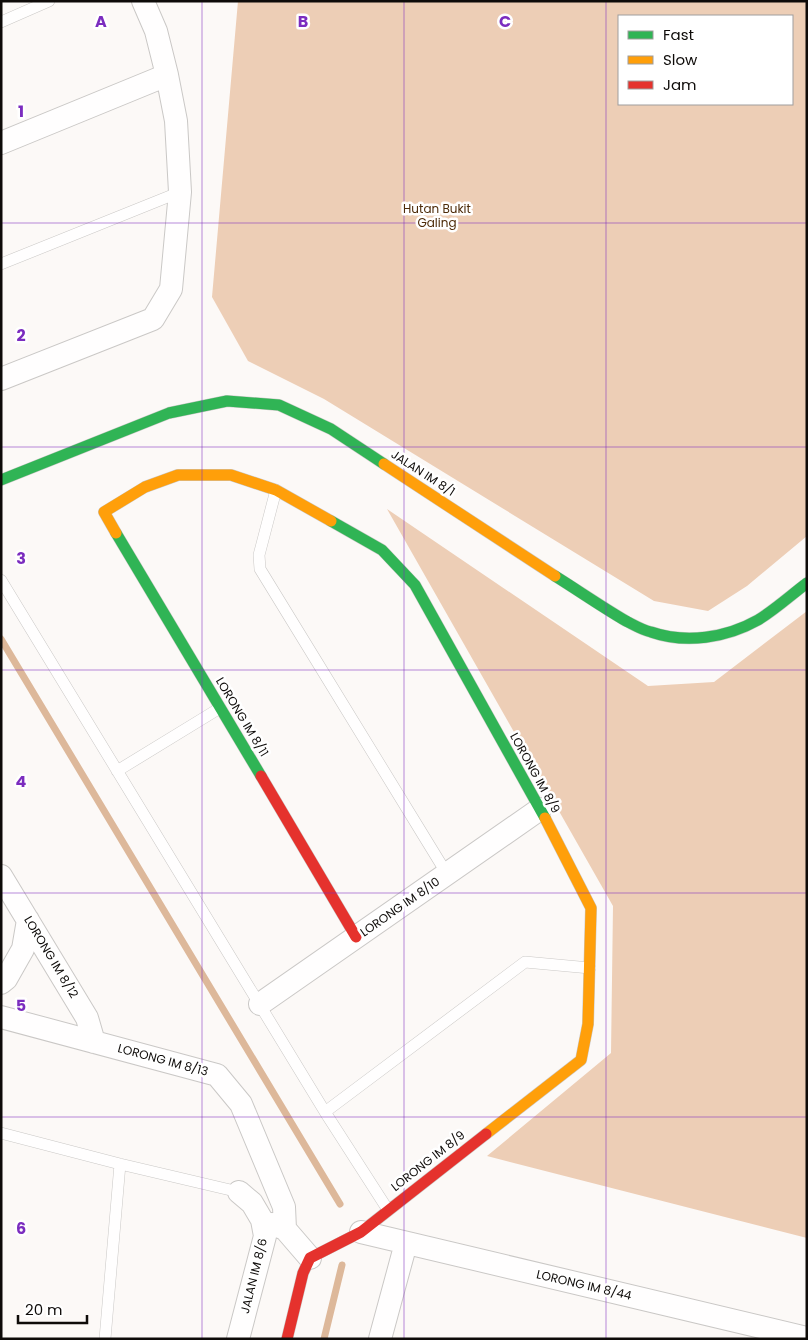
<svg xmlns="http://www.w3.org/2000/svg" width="808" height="1340" viewBox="0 0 808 1340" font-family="Poppins,sans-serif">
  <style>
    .forest { fill: #edceb6; fill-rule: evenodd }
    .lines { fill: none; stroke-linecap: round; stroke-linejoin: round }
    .stream { stroke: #ddb89a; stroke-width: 7 }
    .lane-casing { stroke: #cac8c6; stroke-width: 12 }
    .street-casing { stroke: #cac8c6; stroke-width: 24 }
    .fast-casing { stroke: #cac8c6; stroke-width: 12 }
    .slow-casing { stroke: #cac8c6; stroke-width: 12 }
    .jam-casing { stroke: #cac8c6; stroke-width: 12 }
    .lane { stroke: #fffefe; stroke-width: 11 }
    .street { stroke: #fffefe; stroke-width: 22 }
    .fast { stroke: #30b455; stroke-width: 11 }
    .slow { stroke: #ff9f0a; stroke-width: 11 }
    .jam { stroke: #e5322d; stroke-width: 11 }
    .grid { fill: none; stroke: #7b2cbf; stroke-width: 1; stroke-opacity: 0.55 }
    .labels { text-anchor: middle; stroke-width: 5; stroke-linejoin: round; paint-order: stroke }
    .park-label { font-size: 12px; fill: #4d2b09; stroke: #fff }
    .street-label { font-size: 12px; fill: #0e0b09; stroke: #fff }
    .grid-label { font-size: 16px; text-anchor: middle; font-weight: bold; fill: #7b2cbf; stroke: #fff; stroke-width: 5; stroke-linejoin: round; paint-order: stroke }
  </style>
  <rect width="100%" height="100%" fill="#fcf9f7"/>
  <path class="forest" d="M 238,1 L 807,1 L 807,536 L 747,586 L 708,611 L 654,601 L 324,399 L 248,361 L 212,297 ZM 619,16 L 792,16 L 792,104 L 619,104 Z
    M 387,509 L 648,686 L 714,682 L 807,611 L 807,1238 L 487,1156 L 611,1053 L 613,906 Z"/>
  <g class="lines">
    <path class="stream" d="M 1,639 L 340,1204
      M 324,1339 L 342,1265"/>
    <defs>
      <path id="lane" d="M 1,22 L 49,1
        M 1,264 L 180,192
        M 276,490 L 259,555 L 260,569 L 447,874
        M 1,580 L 325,1112 L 388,1210
        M 117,771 L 220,708
        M 325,1112 L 525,962 L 590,968
        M 1,1133 L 120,1164 L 239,1192
        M 105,1339 L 120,1164"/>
      <path id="street" d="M 1,143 L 167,75
        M 1,379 L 153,319 L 171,289 L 180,192 L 176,121 L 167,75 L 156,31 L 143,1
        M 1,876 L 87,1018 L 94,1042
        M 1,983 L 6,979 L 23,949 L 28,920
        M 260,1004 L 540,809
        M 1,1017 L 217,1075 L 241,1104 L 284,1207 L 285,1229
        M 272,1224 L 285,1229 L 310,1258
        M 361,1232 L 807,1338
        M 238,1339 L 265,1236 L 262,1220 L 252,1203 L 239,1192
        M 380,1339 L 406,1243"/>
      <path id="fast" d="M 1,480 L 169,413 L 227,401 L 279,405 L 331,429 L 384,464
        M 331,521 L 382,550 L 415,585 L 545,818
        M 116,533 L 261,776
        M 555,576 C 579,591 602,607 626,621 C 634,625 642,630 651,632 C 686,644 726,638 758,620 C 776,609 791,595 807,583"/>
      <path id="slow" d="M 384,464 L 555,576
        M 116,533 L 104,512 L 145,487 L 178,475 L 231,475 L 276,490 L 331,521
        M 486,1134 L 581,1060 L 588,1024 L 591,908 L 545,818"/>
      <path id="jam" d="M 261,776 L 356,937
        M 287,1339 L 303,1273 L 310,1258 L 361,1232 L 486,1134"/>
    </defs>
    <use href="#lane" class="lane-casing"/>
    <use href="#street" class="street-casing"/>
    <use href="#fast" class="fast-casing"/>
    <use href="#slow" class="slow-casing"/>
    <use href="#jam" class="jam-casing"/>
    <use href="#lane" class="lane"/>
    <use href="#street" class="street"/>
    <use href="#fast" class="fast"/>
    <use href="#slow" class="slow"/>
    <use href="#jam" class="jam"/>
  </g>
  <path class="grid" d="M 202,1 L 202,1339M 404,1 L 404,1339M 606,1 L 606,1339M 1,223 L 807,223M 1,447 L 807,447M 1,670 L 807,670M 1,893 L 807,893M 1,1117 L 807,1117"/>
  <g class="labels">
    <g class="park-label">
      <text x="437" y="213">Hutan Bukit<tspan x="437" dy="14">Galing</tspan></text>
    </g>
    <g class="street-label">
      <text transform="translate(423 473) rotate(33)" y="4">JALAN IM 8/1</text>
      <text transform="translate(242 717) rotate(59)" y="4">LORONG IM 8/11</text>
      <text transform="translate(535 773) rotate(61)" y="4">LORONG IM 8/9</text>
      <text transform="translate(400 907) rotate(-35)" y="4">LORONG IM 8/10</text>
      <text transform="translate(51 957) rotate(59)" y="4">LORONG IM 8/12</text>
      <text transform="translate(163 1060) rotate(15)" y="4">LORONG IM 8/13</text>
      <text transform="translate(428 1161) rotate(-38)" y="4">LORONG IM 8/9</text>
      <text transform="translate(254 1276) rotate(-76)" y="4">JALAN IM 8/6</text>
      <text transform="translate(584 1285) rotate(13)" y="4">LORONG IM 8/44</text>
    </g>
  </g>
  <g class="grid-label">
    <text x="101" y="27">A</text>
    <text x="303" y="27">B</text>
    <text x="505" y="27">C</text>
    <text x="21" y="117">1</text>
    <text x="21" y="341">2</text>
    <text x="21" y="564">3</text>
    <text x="21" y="787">4</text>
    <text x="21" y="1011">5</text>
    <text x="21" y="1234">6</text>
  </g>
  <rect width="808" height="1340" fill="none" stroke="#0e0b09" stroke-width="5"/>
  <rect x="618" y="15" width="175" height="90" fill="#ffffff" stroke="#9f9d9d"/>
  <rect x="628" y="31" width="25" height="8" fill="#30b455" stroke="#9f9d9d"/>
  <text x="663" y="40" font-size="15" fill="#0e0b09">Fast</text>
  <rect x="628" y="56" width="25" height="8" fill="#ff9f0a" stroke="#9f9d9d"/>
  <text x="663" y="65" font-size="15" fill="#0e0b09">Slow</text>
  <rect x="628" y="81" width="25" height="8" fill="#e5322d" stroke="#9f9d9d"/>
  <text x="663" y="90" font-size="15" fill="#0e0b09">Jam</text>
  <path d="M18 1315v8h69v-8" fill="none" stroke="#0e0b09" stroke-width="2.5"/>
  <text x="25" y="1315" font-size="15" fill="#0e0b09" stroke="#ffffff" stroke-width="4" paint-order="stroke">20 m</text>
</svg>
